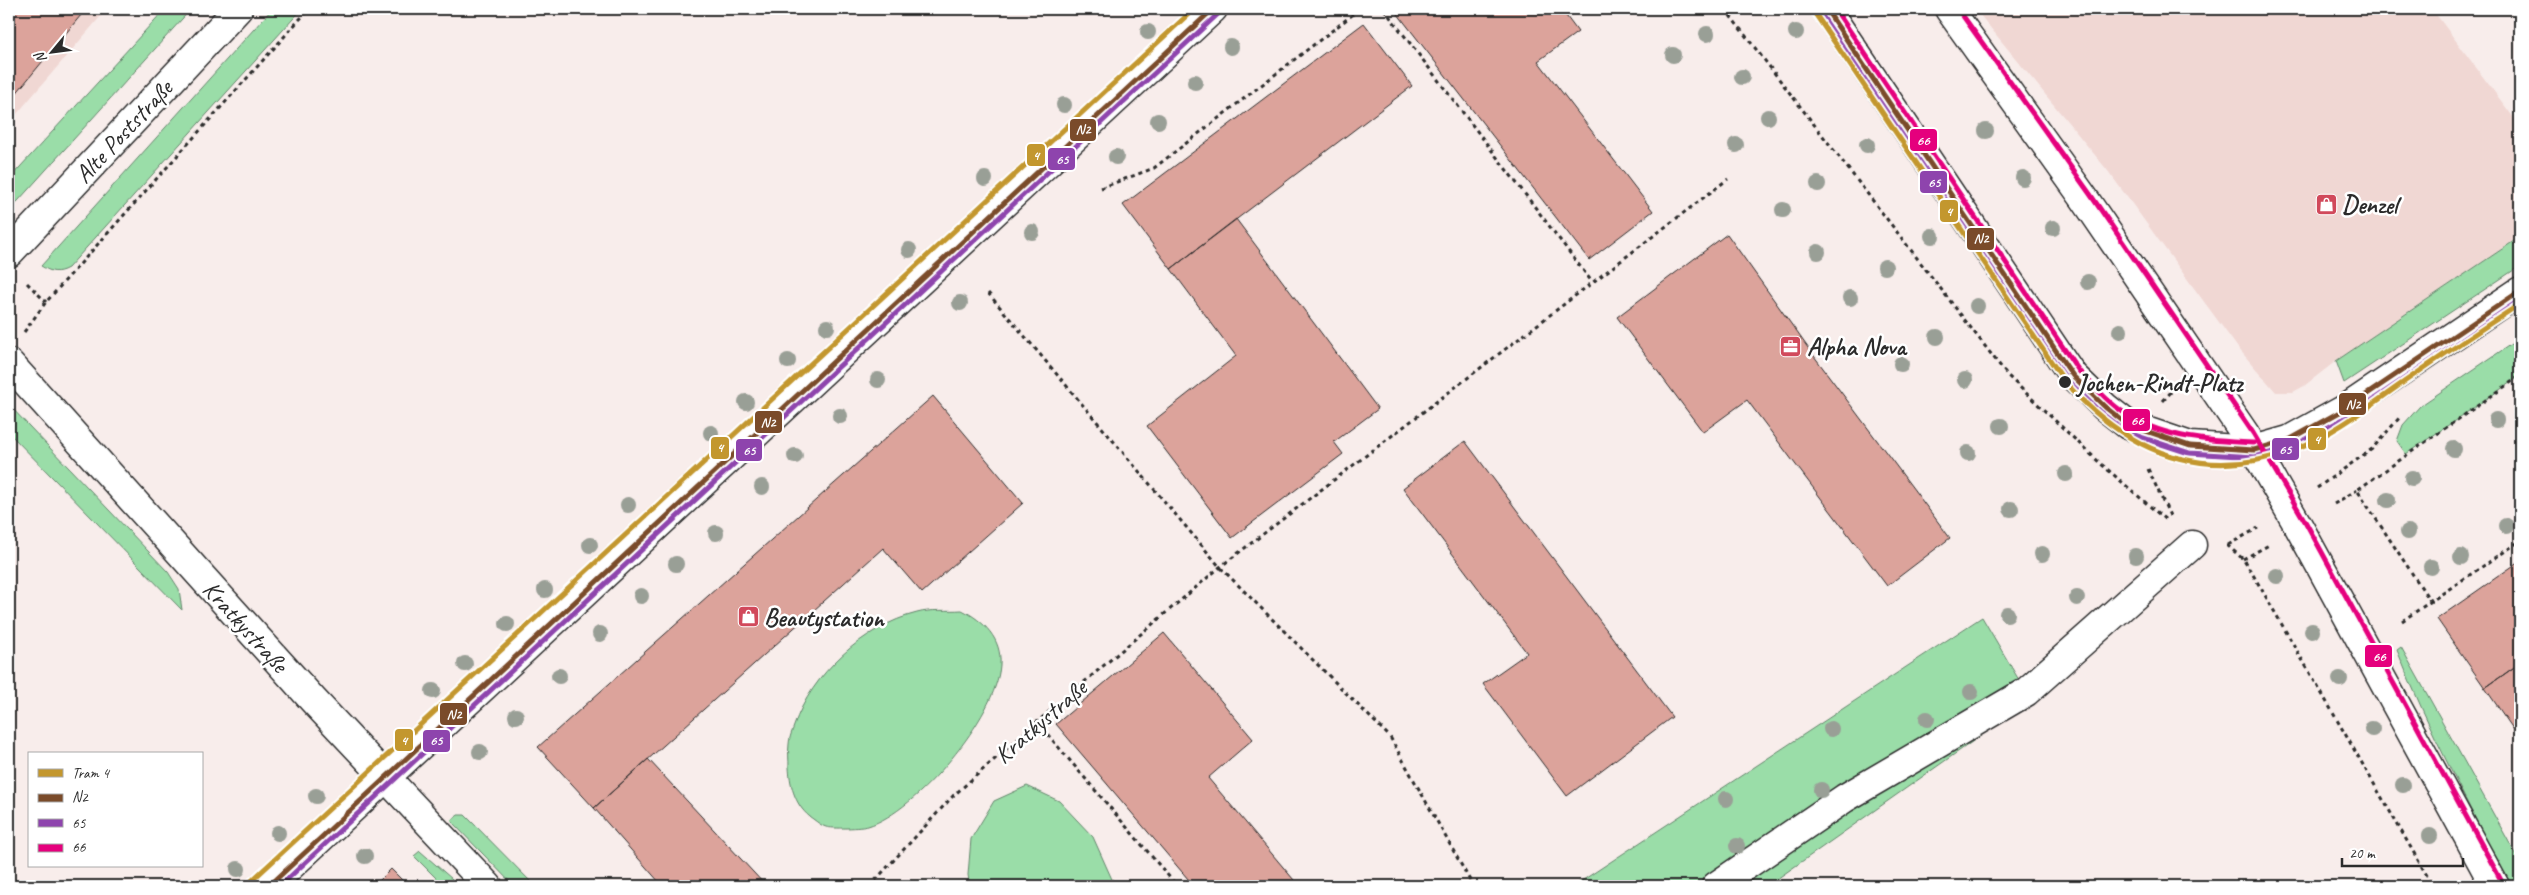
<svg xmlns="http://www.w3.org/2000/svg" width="2529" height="895" viewBox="0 0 2529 895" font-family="Caveat,sans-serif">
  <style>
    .built { fill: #f0d7d3 }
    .green { fill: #9adda8; stroke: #62846a }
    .building { fill: #dca39b; stroke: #2b2b2b }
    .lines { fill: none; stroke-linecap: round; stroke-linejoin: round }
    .minor-casing { stroke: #2b2b2b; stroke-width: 31 }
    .major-casing { stroke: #2b2b2b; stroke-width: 31 }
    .path { stroke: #2b2b2b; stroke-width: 3; stroke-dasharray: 4 4; stroke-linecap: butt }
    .minor { stroke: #fff; stroke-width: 28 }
    .major { stroke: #fff; stroke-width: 28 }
    .bus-1-casing { stroke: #fff; stroke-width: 9 }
    .bus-2-casing { stroke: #fff; stroke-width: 9 }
    .bus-3-casing { stroke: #fff; stroke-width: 9 }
    .bus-1 { stroke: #7a4b2a; stroke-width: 5 }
    .bus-2 { stroke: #8e44ad; stroke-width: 5 }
    .bus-3 { stroke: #e5007d; stroke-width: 5 }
    .tram-1-casing { stroke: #fff; stroke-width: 9 }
    .tram-1 { stroke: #c3972e; stroke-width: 5 }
    .tree { fill: #999f96 }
    .stop-dot { fill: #2b2b2b; stroke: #fff; stroke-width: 2 }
    .labels { text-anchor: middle; stroke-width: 5; stroke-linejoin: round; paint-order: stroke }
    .street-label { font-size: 25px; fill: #2b2b2b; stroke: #fff }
    .poi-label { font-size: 25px; font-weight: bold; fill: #2b2b2b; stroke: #fff; text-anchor: start }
    .stop-label { font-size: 25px; font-weight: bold; fill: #2b2b2b; stroke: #fff; text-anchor: start }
    .line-badge { stroke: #fff; stroke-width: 2 }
    .badge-label { font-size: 14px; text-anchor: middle; font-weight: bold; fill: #fff }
  </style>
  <rect width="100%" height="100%" fill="#f8edeb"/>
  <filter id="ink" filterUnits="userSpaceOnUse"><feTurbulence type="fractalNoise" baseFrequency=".02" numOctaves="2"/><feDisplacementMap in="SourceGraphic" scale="10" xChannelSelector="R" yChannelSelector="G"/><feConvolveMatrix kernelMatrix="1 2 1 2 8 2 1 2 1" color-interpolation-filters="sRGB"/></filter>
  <g filter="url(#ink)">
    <path class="built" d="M 9,9 L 107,9 L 9,123 Z
      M 1975,9 L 2432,9 L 2520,126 L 2520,237 L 2336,361 L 2304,386 L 2293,392 L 2276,392 L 2238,348 L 2108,171 Z"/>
    <path class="green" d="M 165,9 L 191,9 L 9,211 L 9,179 Z
      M 272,9 L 302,9 L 68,268 C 57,274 51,272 41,266 Z
      M 2520,237 L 2520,266 L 2344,383 L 2336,361 Z
      M 2520,338 L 2520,376 L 2406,454 L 2397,441 L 2403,425 L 2420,406 Z
      M 9,405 L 168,572 L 179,589 L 182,610 L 9,433 Z
      M 962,610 C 984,621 1002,639 1000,665 C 997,716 916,812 868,826 C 862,828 832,829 826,827 C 822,826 817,822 813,819 C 796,808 790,787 789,767 C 789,760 788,752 789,744 C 789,738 792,732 794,726 C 811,675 864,626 917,613 C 931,609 948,611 962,610 Z
      M 1982,617 L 2026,692 L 2033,699 L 1767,886 L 1574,886 Z
      M 2401,647 L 2520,862 L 2520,886 L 2510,886 C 2470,808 2429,731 2397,650 Z
      M 1027,786 L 1059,801 L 1093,837 L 1115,886 L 970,886 L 968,875 L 971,839 L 994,801 Z
      M 458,815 L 465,815 L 535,886 L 514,886 L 451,821 Z
      M 420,851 L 460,886 L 444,886 L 414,856 Z"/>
    <path class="building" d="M 9,9 L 86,9 L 9,102 Z
      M 1394,9 L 1561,9 L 1578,32 L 1538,61 L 1653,211 L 1589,260 Z
      M 1364,23 L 1412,86 L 1171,269 L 1123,205 Z
      M 1236,219 L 1378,409 L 1334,442 L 1343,454 L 1232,538 L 1147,426 L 1236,356 L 1171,269 Z
      M 1727,234 L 1811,352 L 1950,538 L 1887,586 L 1747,400 L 1703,432 L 1617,317 Z
      M 933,396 L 1023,503 L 922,593 L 883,548 L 594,808 L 538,747 Z
      M 1465,441 L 1672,717 L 1567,796 L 1483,684 L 1527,653 L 1403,488 Z
      M 2520,561 L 2520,663 L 2485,688 L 2437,619 Z
      M 1164,633 L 1253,739 L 1208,778 L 1299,886 L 1194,886 L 1056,724 Z
      M 2520,663 L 2520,739 L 2485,688 Z
      M 648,759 L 714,830 L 766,886 L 657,886 L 660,883 L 594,808 Z
      M 391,869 L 408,886 L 374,886 Z"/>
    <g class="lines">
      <defs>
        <path id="minor" d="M 1826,9 L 2073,376 L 2105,407 L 2128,425 L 2190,446 L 2254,450 L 2289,440 L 2345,409 L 2520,291
          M 9,363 L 313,700 L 488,886
          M 269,886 L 1213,9
          M 1716,886 L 1845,798 L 2026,692 L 2192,545"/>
        <path id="major" d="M 1949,9 L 2084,198 L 2247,437 L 2299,527 L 2495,886
          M 9,253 L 238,9"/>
      </defs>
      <use href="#minor" class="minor-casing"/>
      <use href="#major" class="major-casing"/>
      <path class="path" d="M 1384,9 L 1592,282
        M 1725,9 L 2008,376 L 2100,463 L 2167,521
        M 1101,188 L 1154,168 L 1360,9
        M 27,283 L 46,302
        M 988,293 L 1220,567 L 1390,737 L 1473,886
        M 24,332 L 46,302 L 309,9
        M 2163,401 L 2172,391
        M 2148,469 L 2171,518
        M 2317,488 L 2372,449 L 2401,416
        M 2334,504 L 2357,490
        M 2227,545 L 2243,559 L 2255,578 L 2433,886
        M 2228,545 L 2258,528
        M 2243,559 L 2269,545
        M 2431,602 L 2357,490 L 2520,376
        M 2402,621 L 2520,541
        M 1037,722 L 1177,886
        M 870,886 L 953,796 L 1037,722 L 1220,567 L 1728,179"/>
      <use href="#minor" class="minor"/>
      <use href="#major" class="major"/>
      <defs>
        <path id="bus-1" d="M 1826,9 L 2073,376 L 2105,407 L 2128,425 L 2190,446 L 2254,450 L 2289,440 L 2345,409 L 2520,291
          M 269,886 L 1213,9"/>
        <path id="bus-2" d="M 1820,13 L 2067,380 L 2100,412 L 2125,432 L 2189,453 L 2255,457 L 2292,447 L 2349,416 L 2520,300
          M 280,886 L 1218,14"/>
        <path id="bus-3" d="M 1835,9 L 2079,371 C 2095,387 2111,406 2131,417 C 2167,439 2213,441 2254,443
          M 1958,9 L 2090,194 L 2253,433 L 2306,523 L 2502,882"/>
      </defs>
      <use href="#bus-1" class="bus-1-casing"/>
      <use href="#bus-2" class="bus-2-casing"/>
      <use href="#bus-3" class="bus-3-casing"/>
      <use href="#bus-1" class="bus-1"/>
      <use href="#bus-2" class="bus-2"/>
      <use href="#bus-3" class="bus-3"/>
      <defs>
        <path id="tram-1" d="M 1812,9 L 2065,382 C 2128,453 2205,485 2298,448 C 2335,433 2368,407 2401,384 C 2440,357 2480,330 2520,304
          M 246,886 L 1194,9"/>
      </defs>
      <use href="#tram-1" class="tram-1-casing"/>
      <use href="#tram-1" class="tram-1"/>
    </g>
    <g class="tree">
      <circle cx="1148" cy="32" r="8"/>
      <circle cx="1796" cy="32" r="8"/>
      <circle cx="1707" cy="34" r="8"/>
      <circle cx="1231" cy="47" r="8"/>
      <circle cx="1673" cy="55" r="8"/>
      <circle cx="1742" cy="77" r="8"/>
      <circle cx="1195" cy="82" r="8"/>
      <circle cx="1064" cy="105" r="8"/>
      <circle cx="1768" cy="117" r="8"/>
      <circle cx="1158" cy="121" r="8"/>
      <circle cx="1986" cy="131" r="8"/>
      <circle cx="1736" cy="145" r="8"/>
      <circle cx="1867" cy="145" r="8"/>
      <circle cx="1116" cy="157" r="8"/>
      <circle cx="2023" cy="178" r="8"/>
      <circle cx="985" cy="179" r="8"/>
      <circle cx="1818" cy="184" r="8"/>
      <circle cx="1783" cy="210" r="8"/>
      <circle cx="2053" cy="228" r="8"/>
      <circle cx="1032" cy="232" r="8"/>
      <circle cx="1932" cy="236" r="8"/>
      <circle cx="909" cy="250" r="8"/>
      <circle cx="1818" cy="252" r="8"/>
      <circle cx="1885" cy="267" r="8"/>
      <circle cx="2088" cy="282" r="8"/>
      <circle cx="1850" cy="298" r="8"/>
      <circle cx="960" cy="303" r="8"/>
      <circle cx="1977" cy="306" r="8"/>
      <circle cx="827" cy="327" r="8"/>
      <circle cx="2120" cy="331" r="8"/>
      <circle cx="1937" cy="337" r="8"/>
      <circle cx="788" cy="361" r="8"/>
      <circle cx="1901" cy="364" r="8"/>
      <circle cx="878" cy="380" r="8"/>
      <circle cx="1965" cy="380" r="8"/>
      <circle cx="746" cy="402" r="8"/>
      <circle cx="840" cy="416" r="8"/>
      <circle cx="2496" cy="420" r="8"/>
      <circle cx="2001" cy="426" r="8"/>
      <circle cx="711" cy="433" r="8"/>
      <circle cx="2454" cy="449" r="8"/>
      <circle cx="1968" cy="453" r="8"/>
      <circle cx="795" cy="456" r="8"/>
      <circle cx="2066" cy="474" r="8"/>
      <circle cx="2412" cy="478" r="8"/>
      <circle cx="762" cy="487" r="8"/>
      <circle cx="2388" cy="500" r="8"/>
      <circle cx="628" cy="505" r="8"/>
      <circle cx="2011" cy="509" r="8"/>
      <circle cx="2506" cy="526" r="8"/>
      <circle cx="2408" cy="532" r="8"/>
      <circle cx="716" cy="533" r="8"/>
      <circle cx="590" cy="545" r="8"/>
      <circle cx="2042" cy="554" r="8"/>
      <circle cx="2136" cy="556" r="8"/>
      <circle cx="2461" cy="557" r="8"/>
      <circle cx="676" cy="564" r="8"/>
      <circle cx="2431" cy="567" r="8"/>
      <circle cx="2277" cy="576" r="8"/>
      <circle cx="545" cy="590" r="8"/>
      <circle cx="641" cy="596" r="8"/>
      <circle cx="2077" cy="598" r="8"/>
      <circle cx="2007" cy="614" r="8"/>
      <circle cx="507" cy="624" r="8"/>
      <circle cx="2312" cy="631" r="8"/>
      <circle cx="600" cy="634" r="8"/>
      <circle cx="465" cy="664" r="8"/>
      <circle cx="559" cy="676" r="8"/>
      <circle cx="2340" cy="679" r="8"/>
      <circle cx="433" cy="691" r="8"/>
      <circle cx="1971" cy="692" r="8"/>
      <circle cx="516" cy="716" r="8"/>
      <circle cx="1927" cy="719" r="8"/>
      <circle cx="1831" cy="729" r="8"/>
      <circle cx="2372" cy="729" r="8"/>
      <circle cx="480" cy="752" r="8"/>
      <circle cx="2403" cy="785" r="8"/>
      <circle cx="1821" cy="790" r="8"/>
      <circle cx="316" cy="796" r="8"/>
      <circle cx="1726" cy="799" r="8"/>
      <circle cx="278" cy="833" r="8"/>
      <circle cx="2430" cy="836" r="8"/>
      <circle cx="1737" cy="846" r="8"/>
      <circle cx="365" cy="856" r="8"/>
      <circle cx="238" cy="869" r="8"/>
    </g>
  </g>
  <defs>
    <symbol id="shop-square" viewBox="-11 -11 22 22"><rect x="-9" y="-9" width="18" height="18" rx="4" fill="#d1495b" stroke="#fff"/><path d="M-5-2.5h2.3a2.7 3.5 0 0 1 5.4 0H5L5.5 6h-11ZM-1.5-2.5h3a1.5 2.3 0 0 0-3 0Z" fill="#fff"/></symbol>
    <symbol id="office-square" viewBox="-11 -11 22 22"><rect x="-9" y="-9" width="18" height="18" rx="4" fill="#d1495b" stroke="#fff"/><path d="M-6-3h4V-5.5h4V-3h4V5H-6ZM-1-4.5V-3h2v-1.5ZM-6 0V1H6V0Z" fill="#fff"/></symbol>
  </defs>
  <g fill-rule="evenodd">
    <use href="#shop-square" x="2314" y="192" width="25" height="25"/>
    <use href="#office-square" x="1778" y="334" width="25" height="25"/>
    <use href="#shop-square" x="736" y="604" width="25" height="25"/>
  </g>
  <circle class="stop-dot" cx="2065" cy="382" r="7"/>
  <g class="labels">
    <g class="street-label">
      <text transform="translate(123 131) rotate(-47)" y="9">Alte Poststraße</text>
      <text transform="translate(246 626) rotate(48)" y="9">Kratkystraße</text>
      <text transform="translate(1040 721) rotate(-41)" y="9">Kratkystraße</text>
    </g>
    <g class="poi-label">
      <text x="2342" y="213">Denzel</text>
      <text x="1807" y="355">Alpha Nova</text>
      <text x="764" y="626">Beautystation</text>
    </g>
    <g class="stop-label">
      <text x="2077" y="391">Jochen-Rindt-Platz</text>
    </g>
  </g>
  <g class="line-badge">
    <rect x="1069" y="118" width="28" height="24" rx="5" fill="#7a4b2a"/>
    <rect x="1909" y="128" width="29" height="24" rx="5" fill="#e5007d"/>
    <rect x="1026" y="143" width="20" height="24" rx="5" fill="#c3972e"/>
    <rect x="1047" y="147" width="29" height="24" rx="5" fill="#8e44ad"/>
    <rect x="1919" y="170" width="29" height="24" rx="5" fill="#8e44ad"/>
    <rect x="1939" y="199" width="20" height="24" rx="5" fill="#c3972e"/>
    <rect x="1966" y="227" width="29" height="24" rx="5" fill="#7a4b2a"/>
    <rect x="2338" y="392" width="29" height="24" rx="5" fill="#7a4b2a"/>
    <rect x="2122" y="408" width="29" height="24" rx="5" fill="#e5007d"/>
    <rect x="754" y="410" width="29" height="24" rx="5" fill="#7a4b2a"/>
    <rect x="2307" y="427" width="20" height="24" rx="5" fill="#c3972e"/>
    <rect x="710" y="436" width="20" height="24" rx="5" fill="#c3972e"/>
    <rect x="2271" y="437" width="29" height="24" rx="5" fill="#8e44ad"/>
    <rect x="735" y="438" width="28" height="24" rx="5" fill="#8e44ad"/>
    <rect x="2364" y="644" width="29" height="24" rx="5" fill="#e5007d"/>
    <rect x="439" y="702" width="29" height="24" rx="5" fill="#7a4b2a"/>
    <rect x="394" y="728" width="20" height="24" rx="5" fill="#c3972e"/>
    <rect x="422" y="729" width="29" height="24" rx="5" fill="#8e44ad"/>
  </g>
  <g class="badge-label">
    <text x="1083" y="134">N2</text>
    <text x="1923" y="145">66</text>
    <text x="1036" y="160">4</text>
    <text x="1062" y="164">65</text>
    <text x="1934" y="187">65</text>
    <text x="1949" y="216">4</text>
    <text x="1981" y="243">N2</text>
    <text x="2353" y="409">N2</text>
    <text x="2137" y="425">66</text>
    <text x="768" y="427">N2</text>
    <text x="2317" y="444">4</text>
    <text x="720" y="452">4</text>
    <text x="2285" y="454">65</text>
    <text x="749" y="455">65</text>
    <text x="2379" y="661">66</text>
    <text x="454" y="719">N2</text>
    <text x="404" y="745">4</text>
    <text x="436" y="745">65</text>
  </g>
  <rect width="2529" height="895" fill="none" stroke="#fff" stroke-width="30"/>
  <rect x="15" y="15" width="2499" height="865" fill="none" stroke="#2b2b2b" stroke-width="2" filter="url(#ink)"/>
  <rect x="28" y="752" width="175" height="115" fill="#ffffff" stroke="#aaaaaa"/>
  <rect x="38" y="769" width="25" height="8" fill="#c3972e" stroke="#aaaaaa"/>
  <text x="72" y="778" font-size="15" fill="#2b2b2b">Tram 4</text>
  <rect x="38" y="794" width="25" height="8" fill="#7a4b2a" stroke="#aaaaaa"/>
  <text x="72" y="802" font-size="15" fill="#2b2b2b">N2</text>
  <rect x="38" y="819" width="25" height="8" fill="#8e44ad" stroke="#aaaaaa"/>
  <text x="72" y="828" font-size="15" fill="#2b2b2b">65</text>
  <rect x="38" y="844" width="25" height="8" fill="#e5007d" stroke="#aaaaaa"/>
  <text x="72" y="852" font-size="15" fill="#2b2b2b">66</text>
  <g transform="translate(52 52) rotate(241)" stroke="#ffffff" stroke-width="4" paint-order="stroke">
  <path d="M0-4L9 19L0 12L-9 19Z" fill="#2b2b2b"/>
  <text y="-8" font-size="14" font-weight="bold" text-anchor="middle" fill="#2b2b2b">N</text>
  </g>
  <path d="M2342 858v8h121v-8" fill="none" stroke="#2b2b2b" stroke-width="2.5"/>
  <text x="2349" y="858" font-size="15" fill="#2b2b2b" stroke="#ffffff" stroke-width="4" paint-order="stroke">20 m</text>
</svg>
